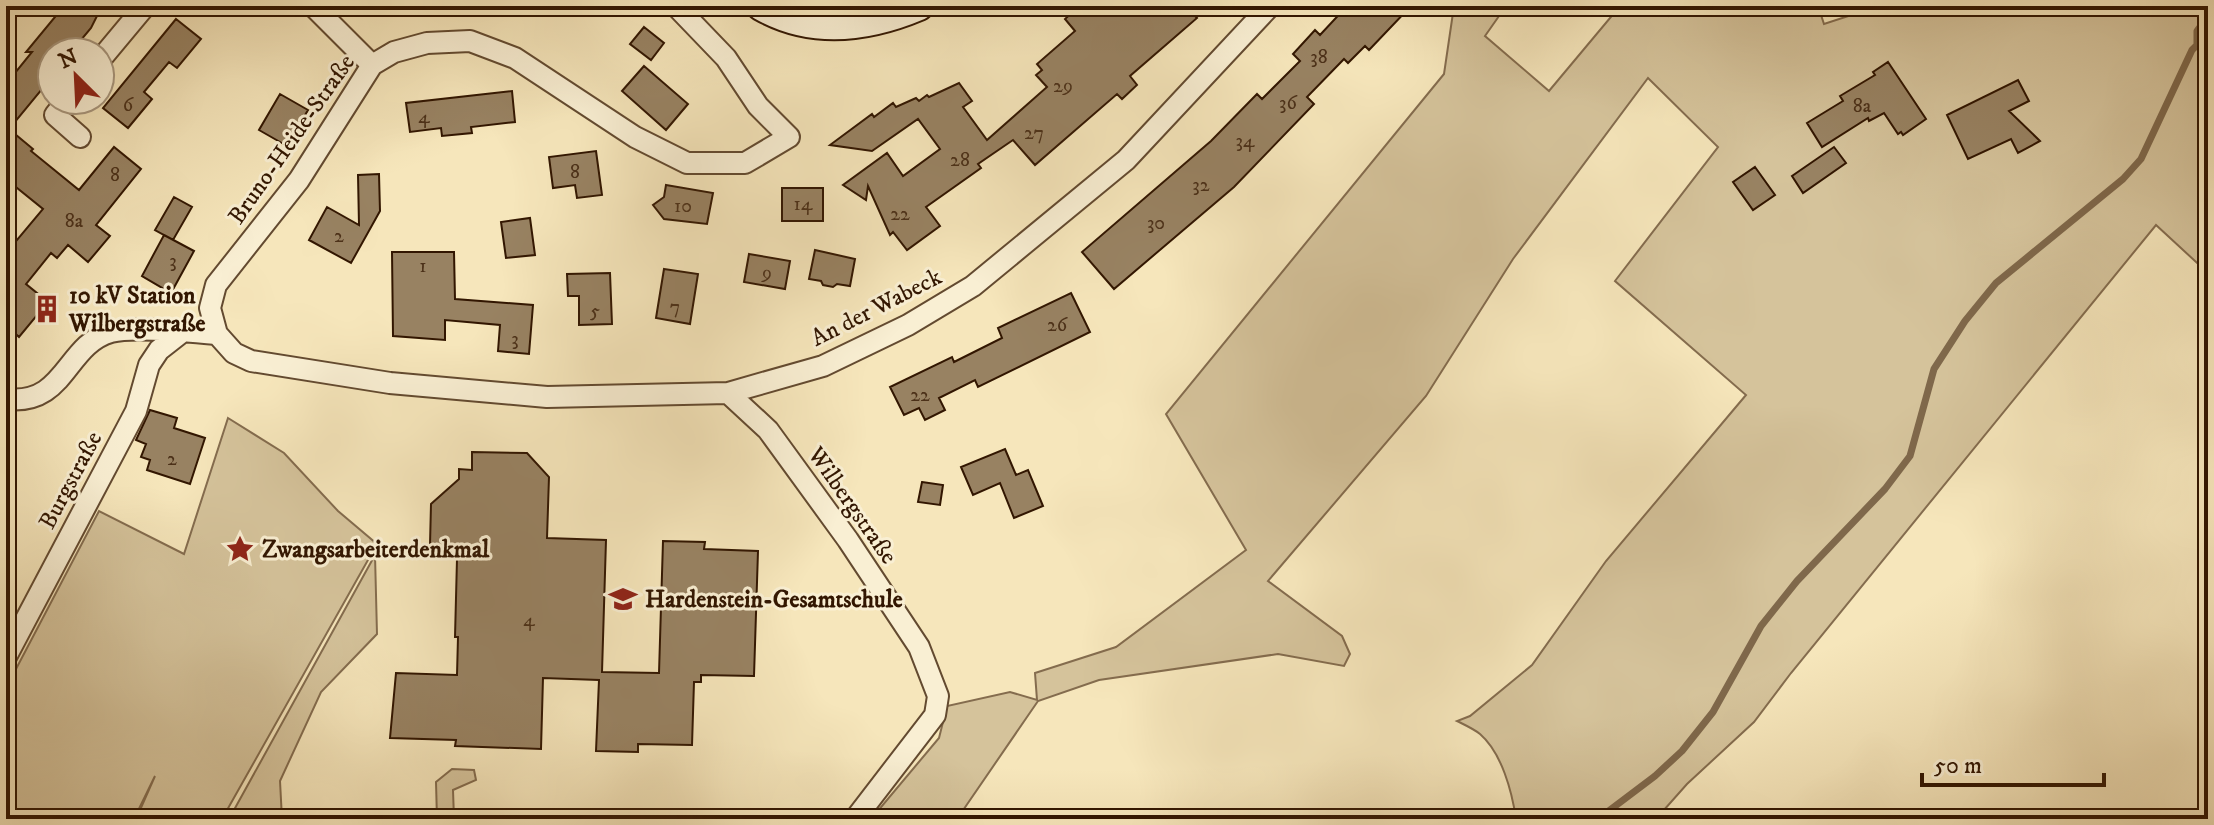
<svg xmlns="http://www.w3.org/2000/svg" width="2214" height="825" viewBox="0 0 2214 825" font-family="'IM FELL DW Pica',serif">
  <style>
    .green { fill: #d5c39b; stroke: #846c4e; stroke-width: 2 }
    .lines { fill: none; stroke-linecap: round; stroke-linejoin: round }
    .stream { stroke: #7f684b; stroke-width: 7 }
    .building { fill: #988262; stroke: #321601; stroke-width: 2 }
    .minor-casing { stroke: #634a30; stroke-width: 24 }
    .secondary-casing { stroke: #321601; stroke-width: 32 }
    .minor { stroke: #f9efd3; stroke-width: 20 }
    .secondary { stroke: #f9efd3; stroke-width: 28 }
    .labels { text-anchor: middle; stroke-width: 6; stroke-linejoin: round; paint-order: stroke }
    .number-label { font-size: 20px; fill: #4c3119 }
    .street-label { font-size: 24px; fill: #321601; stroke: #f9efd3 }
    .poi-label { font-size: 24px; font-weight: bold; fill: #321601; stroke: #f9efd3; text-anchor: start }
  </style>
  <rect width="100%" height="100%" fill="#f6e6bb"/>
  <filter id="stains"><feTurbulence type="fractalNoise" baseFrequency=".0025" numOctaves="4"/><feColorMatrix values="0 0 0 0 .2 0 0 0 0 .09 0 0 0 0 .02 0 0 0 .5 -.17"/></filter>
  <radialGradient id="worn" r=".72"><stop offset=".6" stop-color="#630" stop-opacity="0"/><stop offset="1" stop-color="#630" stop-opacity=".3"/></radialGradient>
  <path class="green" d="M 1454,6 L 1506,6 L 1485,36 L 1549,91 L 1620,6 L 1653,6 L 1668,16 L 1676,6 L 1840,6 L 1820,12 L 1824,24 L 1879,6 L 2208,6 L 2208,273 L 2156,225 L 1791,673 L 1754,722 L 1687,784 L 1656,819 L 1516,819 C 1512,792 1502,753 1480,734 C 1474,729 1465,725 1457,721 L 1470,716 L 1532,665 L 1606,561 L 1746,395 L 1615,281 L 1718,147 L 1648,78 L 1513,259 L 1426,396 L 1268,581 L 1342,636 L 1350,654 L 1344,666 L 1278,654 L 1099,680 L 1038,701 L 957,819 L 871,819 L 939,738 L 947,706 L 1010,692 L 1037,700 L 1035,673 L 1116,647 L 1246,550 L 1166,414 L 1444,74 Z
    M 228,418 L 284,453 L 338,511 L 377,544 L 222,819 L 136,819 L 155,776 L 134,819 L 16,819 L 6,813 L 6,688 L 99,511 L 184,554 Z
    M 375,555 L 377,634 L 321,692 L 280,781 L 282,819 L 229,819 Z
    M 452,769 L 474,770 L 476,780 L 453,790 L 454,819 L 437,819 L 436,782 Z"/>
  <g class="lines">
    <path class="stream" d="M 1598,819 L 1655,776 L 1682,751 L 1713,712 L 1761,626 L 1797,581 L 1885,489 L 1910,456 L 1934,369 L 1965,321 L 1996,283 L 2123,179 L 2141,159 L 2192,50 L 2197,45 L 2197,31 L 2208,16"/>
  </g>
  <path class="building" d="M 64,6 L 102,6 L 91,28 L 71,52 L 52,52 L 52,77 L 9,129 L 33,149 L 31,151 L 79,190 L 114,147 L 141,169 L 96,225 L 110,236 L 88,262 L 68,245 L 57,258 L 51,253 L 26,284 L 48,302 L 19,337 L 6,325 L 6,253 L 43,209 L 6,179 L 6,84 L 32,52 L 26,52 Z
    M 1079,6 L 1186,6 L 1197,18 L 1130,76 L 1137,85 L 1122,99 L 1117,94 L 1035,165 L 1013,140 L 978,164 L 981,168 L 926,207 L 940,226 L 907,250 L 893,232 L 890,235 L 868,186 L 866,200 L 843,185 L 887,153 L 903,176 L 940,149 L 918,119 L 872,151 L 830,145 L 872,114 L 874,117 L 893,103 L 896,107 L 916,98 L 919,101 L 927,95 L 929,97 L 959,83 L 972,101 L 963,107 L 987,140 L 1047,87 L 1036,75 L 1042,70 L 1037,64 L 1075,31 L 1065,19 Z
    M 1347,6 L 1411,6 L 1369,50 L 1365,46 L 1348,63 L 1344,59 L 1307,97 L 1314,104 L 1234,187 L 1114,289 L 1082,252 L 1211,141 L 1257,94 L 1262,99 L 1300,61 L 1293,54 L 1315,30 L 1320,35 Z
    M 176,19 L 201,39 L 177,68 L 169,62 L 144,92 L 152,99 L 128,128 L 103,108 Z
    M 644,27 L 664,43 L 651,60 L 630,44 Z
    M 1888,62 L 1926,119 L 1903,135 L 1901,132 L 1898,134 L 1884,113 L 1869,121 L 1868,118 L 1822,147 L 1807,123 L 1843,101 L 1840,96 L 1875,75 L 1873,72 Z
    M 644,66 L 688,104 L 666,130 L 622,91 Z
    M 2018,80 L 2029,101 L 2009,111 L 2040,141 L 2018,153 L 2011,139 L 1968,159 L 1947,115 Z
    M 512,91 L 515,122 L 471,127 L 472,133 L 442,136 L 441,128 L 410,132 L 406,103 Z
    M 280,94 L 308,110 L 287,146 L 259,130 Z
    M 1834,147 L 1846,163 L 1803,193 L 1792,176 Z
    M 596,151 L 602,195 L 577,198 L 575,185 L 553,188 L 549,157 Z
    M 1755,167 L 1775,195 L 1753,210 L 1733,182 Z
    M 379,174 L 380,211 L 351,263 L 309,240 L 327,207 L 359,225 L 358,175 Z
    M 666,185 L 713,193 L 707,224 L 664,219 L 653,205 L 664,197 Z
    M 782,188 L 823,188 L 823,221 L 782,221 Z
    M 174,197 L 192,207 L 173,240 L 155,230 Z
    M 530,218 L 535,255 L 506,258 L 501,222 Z
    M 164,235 L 194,251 L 171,293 L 142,276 Z
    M 815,250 L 855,259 L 850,286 L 837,284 L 833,287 L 823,285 L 821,281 L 809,279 Z
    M 392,252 L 454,252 L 455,299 L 533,305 L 529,354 L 498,351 L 500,325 L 445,320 L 445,340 L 393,336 Z
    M 749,254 L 790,261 L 785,289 L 744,282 Z
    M 664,269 L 698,274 L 690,324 L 656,318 Z
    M 610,273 L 612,324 L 579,325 L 579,296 L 568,296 L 567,274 Z
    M 1071,293 L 1090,332 L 978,387 L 975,380 L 939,398 L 945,410 L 925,420 L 919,408 L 904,415 L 890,387 L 952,357 L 954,362 L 1002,338 L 998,328 Z
    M 150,410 L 177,418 L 174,428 L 205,438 L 190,484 L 147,470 L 150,460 L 141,457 L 146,444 L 136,440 Z
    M 1005,449 L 1016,475 L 1028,470 L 1043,506 L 1014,518 L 1000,483 L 973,495 L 961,467 Z
    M 472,452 L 527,453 L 549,477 L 547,538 L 606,540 L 602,672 L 659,673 L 663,541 L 705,542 L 704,549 L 758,551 L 754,676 L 701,675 L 701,682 L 694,682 L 692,745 L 638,744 L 638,752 L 596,751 L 599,680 L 543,678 L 541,749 L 455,746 L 456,740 L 390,738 L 396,673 L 457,675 L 458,637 L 455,637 L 457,559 L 444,545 L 430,545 L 431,504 L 459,479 L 459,469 L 472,470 Z
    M 922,482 L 943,485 L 940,505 L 918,502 Z"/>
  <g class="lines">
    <defs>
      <path id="minor" d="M 313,6 L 372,65
        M 676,6 L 726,58 L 758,106 L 789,137 L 745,163 L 687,163 L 635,137 L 515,58 L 470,41 L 427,43 L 394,52 L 372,65 L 299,180 L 216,285 L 210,308 L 217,334 L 234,353 L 251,361 L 390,383 L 547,397 L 728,393 L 823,366 L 908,325 L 973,286 L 1126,160 L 1270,6
        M 100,60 L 145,6
        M 67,100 L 55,115 L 80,137
        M 728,393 L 768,430 L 848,540 L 919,647 L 938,696 L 935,715 L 855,819
        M 6,399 C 66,406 65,345 111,332 C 133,326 192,332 217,334
        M 6,657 L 136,411 L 149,365 L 159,350 L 182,332"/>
      <path id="secondary" d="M 761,6 C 812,35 867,28 919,6"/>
    </defs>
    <use href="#minor" class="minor-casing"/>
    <use href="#secondary" class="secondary-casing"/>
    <use href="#minor" class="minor"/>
    <use href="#secondary" class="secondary"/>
  </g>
  <defs>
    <symbol id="building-bare" viewBox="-9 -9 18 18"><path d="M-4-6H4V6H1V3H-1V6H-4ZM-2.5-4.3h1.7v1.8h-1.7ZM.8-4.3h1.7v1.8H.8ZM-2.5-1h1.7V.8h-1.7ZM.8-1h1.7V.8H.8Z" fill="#8f2418" stroke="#f9efd3" stroke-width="2.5" paint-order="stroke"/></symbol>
    <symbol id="sight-bare" viewBox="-9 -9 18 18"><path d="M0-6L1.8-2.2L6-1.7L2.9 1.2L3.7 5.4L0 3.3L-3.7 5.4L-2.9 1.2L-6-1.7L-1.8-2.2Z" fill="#8f2418" stroke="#f9efd3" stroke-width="2.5" paint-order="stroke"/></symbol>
    <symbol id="school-bare" viewBox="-9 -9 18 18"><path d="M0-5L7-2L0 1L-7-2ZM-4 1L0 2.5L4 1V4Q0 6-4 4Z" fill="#8f2418" stroke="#f9efd3" stroke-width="2.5" paint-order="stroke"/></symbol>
  </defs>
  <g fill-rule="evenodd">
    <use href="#building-bare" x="27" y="289" width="40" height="40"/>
    <use href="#sight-bare" x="220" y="529" width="40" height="40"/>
    <use href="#school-bare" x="603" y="579" width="40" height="40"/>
  </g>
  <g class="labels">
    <g class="number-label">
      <text x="1319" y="63">38</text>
      <text x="1063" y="92">29</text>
      <text x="1288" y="109">36</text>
      <text x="128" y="111">6</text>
      <text x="1862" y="112">8a</text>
      <text x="424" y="123">4</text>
      <text x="1034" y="139">27</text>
      <text x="1245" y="147">34</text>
      <text x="960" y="166">28</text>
      <text x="575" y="178">8</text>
      <text x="115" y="181">8</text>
      <text x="1201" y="191">32</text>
      <text x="803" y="210">14</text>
      <text x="683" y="212">10</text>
      <text x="900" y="220">22</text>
      <text x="74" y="227">8a</text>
      <text x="1156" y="229">30</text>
      <text x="339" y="242">2</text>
      <text x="173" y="267">3</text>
      <text x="423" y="272">1</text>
      <text x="767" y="279">9</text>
      <text x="675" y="313">7</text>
      <text x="595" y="317">5</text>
      <text x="1057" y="331">26</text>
      <text x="515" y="345">3</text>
      <text x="920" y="401">22</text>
      <text x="172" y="465">2</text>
      <text x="529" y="626">4</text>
    </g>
    <g class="street-label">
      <text transform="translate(291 139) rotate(-55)" y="8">Bruno-Heide-Straße</text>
      <text transform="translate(876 307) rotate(-27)" y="8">An der Wabeck</text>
      <text transform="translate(70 480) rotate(-62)" y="8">Burgstraße</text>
      <text transform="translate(853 505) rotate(55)" y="8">Wilbergstraße</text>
    </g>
    <g class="poi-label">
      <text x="69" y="303">10 kV Station<tspan x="69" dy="28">Wilbergstraße</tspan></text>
      <text x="262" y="557">Zwangsarbeiterdenkmal</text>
      <text x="645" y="607">Hardenstein-Gesamtschule</text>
    </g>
  </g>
  <rect width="2214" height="825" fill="none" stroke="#f6e6bb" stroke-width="32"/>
  <rect x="8" y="8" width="2198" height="809" fill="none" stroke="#321601" stroke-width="4"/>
  <rect x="16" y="16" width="2182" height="793" fill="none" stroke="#321601" stroke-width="2"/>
  <g transform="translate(76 76) rotate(336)"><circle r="38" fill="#f9efd3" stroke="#a9987f" stroke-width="2"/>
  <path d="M0-6L14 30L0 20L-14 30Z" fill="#8f2418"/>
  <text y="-12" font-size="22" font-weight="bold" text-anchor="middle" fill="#321601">N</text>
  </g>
  <path d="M1922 773v12h182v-12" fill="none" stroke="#321601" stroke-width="4"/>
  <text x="1934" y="773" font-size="24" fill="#321601" stroke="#f9efd3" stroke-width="6" paint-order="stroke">50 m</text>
  <rect width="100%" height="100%" filter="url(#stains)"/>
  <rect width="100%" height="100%" fill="url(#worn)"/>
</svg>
